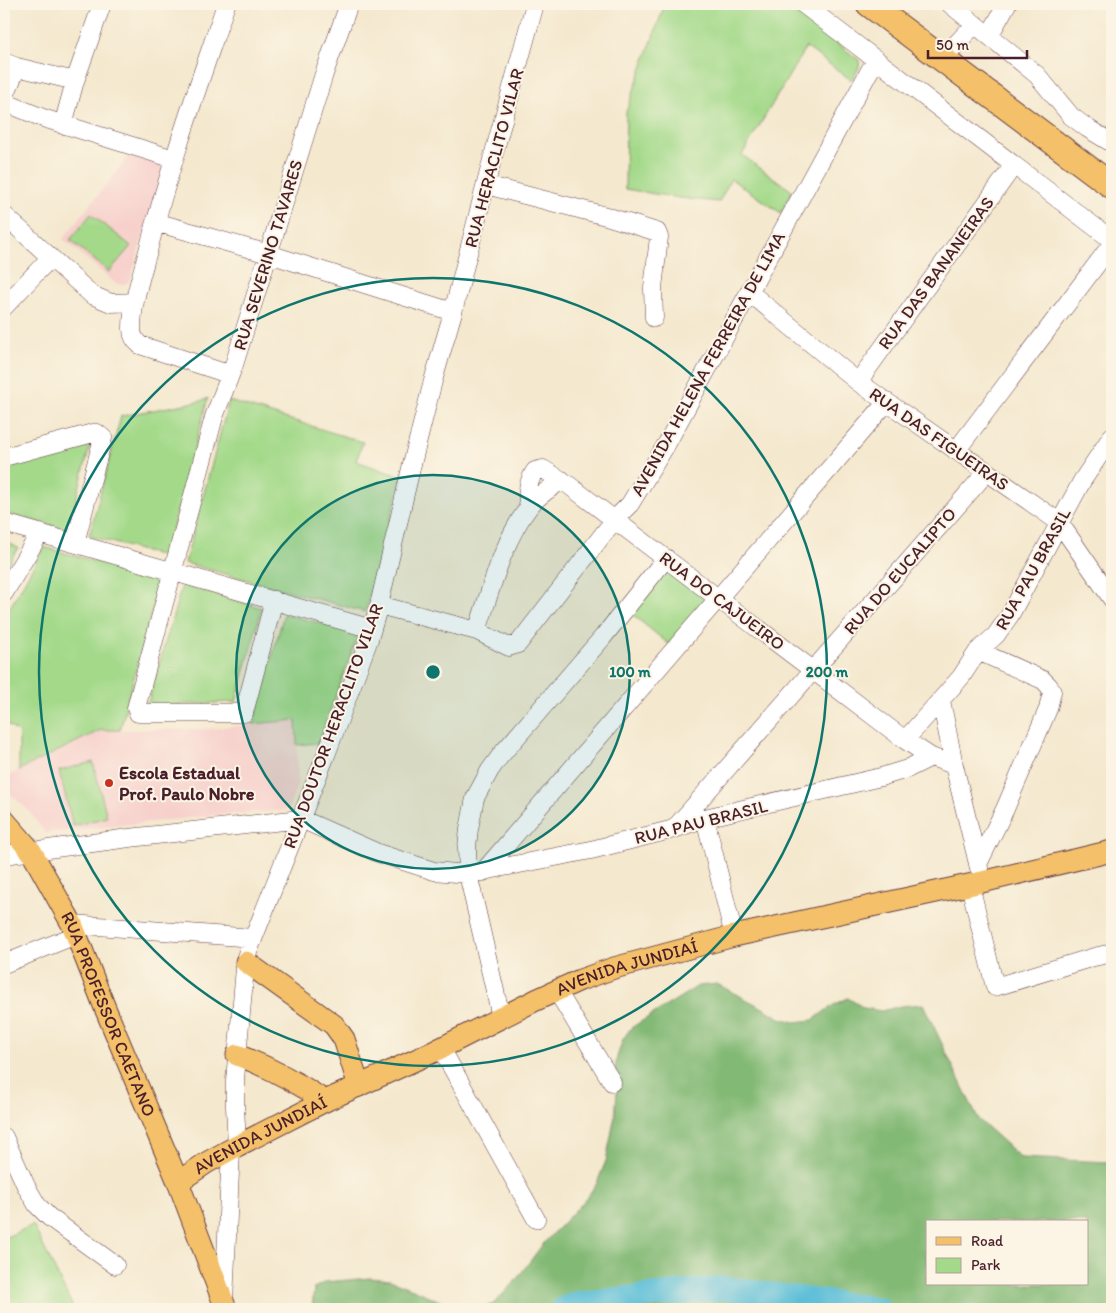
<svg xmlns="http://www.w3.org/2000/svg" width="1116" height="1313" viewBox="0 0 1116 1313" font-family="Itim,sans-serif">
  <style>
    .built { fill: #f7d0cc }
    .green { fill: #a3d989; stroke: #767c5a }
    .forest { fill: #82b975; stroke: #666c50; fill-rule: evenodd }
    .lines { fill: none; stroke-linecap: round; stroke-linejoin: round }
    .river { stroke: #59bdd7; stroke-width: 24 }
    .minor-casing { stroke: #643d43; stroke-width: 19 }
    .major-casing { stroke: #643d43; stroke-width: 23 }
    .highway-casing { stroke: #643d43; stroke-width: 27 }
    .minor { stroke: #fff; stroke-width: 18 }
    .major { stroke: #f4c16a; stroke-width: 21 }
    .highway { stroke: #f4c16a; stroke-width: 25 }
    .ring { fill: none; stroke: #0f766e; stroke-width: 2.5 }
    .poi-dot { fill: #c8321e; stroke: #fcf5e5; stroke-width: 2 }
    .labels { text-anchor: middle; stroke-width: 4; stroke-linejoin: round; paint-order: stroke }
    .street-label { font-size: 18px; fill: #4a1f2b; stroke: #fcf5e5 }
    .poi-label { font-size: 18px; font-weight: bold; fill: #4a1f2b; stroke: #fcf5e5; text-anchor: start }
    .centre { fill: #0f766e; stroke: #fcf5e5; stroke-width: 2.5 }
    .ring-label { font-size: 15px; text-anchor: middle; font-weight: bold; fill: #0f766e; stroke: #fcf5e5; stroke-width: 4; stroke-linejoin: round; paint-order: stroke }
  </style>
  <rect width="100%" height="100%" fill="#fcf5e5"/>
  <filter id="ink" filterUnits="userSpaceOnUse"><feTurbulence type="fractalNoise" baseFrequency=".02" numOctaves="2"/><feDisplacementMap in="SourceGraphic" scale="10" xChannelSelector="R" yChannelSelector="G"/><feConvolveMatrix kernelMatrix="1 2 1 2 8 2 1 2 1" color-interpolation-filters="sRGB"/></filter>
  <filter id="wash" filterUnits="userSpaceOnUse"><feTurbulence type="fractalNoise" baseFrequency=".0096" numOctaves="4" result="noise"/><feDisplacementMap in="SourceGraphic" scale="20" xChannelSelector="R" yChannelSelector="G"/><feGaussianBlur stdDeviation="1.12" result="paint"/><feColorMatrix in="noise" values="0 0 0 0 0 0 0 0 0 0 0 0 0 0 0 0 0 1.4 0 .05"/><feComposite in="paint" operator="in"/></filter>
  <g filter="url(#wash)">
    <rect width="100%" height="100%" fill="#f4e8ce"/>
    <path class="built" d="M 132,152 L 163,164 L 131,278 L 128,283 L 121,285 L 115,283 L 63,239 Z
      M 296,720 L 298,782 L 288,810 L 217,815 L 45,833 L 29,811 L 4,788 L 4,778 L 101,730 L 207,729 Z"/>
    <path class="green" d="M 665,4 L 785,4 L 859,60 C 861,68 856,73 851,80 L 806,47 L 742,155 L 792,191 L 781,213 L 731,179 L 719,202 L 679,198 L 625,189 L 626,112 Z
      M 91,214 L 131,246 L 109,272 L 70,240 Z
      M 208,398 L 165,557 L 89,536 L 121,416 L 201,401 Z
      M 229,401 L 363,442 L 356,461 L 402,477 L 365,612 L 185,563 Z
      M 90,446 L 68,530 L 4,513 L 4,467 Z
      M 4,540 L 18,548 L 4,571 Z
      M 44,547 L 160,580 L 120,730 L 101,730 L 19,770 L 19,733 L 4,722 L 4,618 Z
      M 664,566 L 710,596 L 670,645 L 628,611 Z
      M 182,585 L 262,608 L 236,702 L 147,706 Z
      M 284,614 L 359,633 L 318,743 L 297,745 L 296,720 L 253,724 Z
      M 93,762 L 107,817 L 73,826 L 59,771 Z
      M 33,1225 L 74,1309 L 4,1309 L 4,1238 Z"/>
    <path class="forest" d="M 717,984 L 765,1009 L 780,1018 L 795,1022 L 813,1020 L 832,1006 L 848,998 L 864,1008 L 881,1011 L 901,1006 L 923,1004 L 978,1119 L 1021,1158 L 1109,1162 L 1112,1170 L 1112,1309 L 478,1309 L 493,1304 L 513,1284 L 543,1244 L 583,1202 L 596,1185 L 606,1161 L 615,1116 L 617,1092 L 614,1075 L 617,1057 L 623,1039 L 631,1028 L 698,986 ZM 927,1222 L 1087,1222 L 1087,1284 L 927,1284 Z
      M 370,1278 L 390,1280 L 413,1289 L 458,1309 L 312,1309 L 314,1288 L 325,1282 Z"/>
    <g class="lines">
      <path class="river" d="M 563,1309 L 573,1304 L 724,1288 L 879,1309"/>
    </g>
  </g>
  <g filter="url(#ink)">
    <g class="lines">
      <defs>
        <path id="minor" d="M 226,4 C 199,84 170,165 149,247 C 142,274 132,301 132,329 C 132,336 135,341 140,345 L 225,373 L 233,368 L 324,74 L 349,4
          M 803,4 L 1112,240
          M 950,4 L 1037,75 L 1071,116 L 1087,128 L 1112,143
          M 989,36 L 1007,4
          M 943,58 L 975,24
          M 4,62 L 17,67 L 75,81
          M 4,98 L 17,67
          M 4,102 L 43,118 L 174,159
          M 63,125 L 75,81 L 102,4
          M 486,185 L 606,216 L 657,232 L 659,237 L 653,288 L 654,318
          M 4,215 L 92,295 L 111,303 L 135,302
          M 155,222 L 269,254 L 453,312
          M 749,292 L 858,382 L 1059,522 L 1112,599
          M 4,307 L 50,258
          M 232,370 L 214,417 L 136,708 L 138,713 L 244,713 L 274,600
          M 858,382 L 1014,165
          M 956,451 L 1112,244
          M 4,457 L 93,433 L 97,433 L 103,438 L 75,543
          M 529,506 C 526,494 528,481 535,471 L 543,469 L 566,483 L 905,740 L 931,757 L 954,765
          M 4,523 L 372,629
          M 4,593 L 40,533
          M 379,605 L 477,631 L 509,647 L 518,644 L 615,519 L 630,504 L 666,445 L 876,59
          M 477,631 C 491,590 502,542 529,507 C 537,496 551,488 562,480
          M 978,651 L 1043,680 L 1049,686 L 1052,692 L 1048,709 L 1005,809 L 978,864
          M 941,700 L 954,765 L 979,868
          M 905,740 L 961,677 L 978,651 L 996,635 L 1010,615 L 1082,481 L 1112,436
          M 705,818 L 734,936
          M 674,829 L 986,473
          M 4,855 L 129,838 L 301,819 L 378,853 L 434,871 L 468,874 L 591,850 L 674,829 L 705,818 L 881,777 L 907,769 L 931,757
          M 483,872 L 886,403
          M 970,885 L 995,987 L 1094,957 L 1112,953
          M 72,924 L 253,938
          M 4,964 L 76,935
          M 557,991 L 612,1082
          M 501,1017 L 468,874 L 467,847 L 469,829 L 475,798 L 490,770 L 501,755 L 603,637 L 666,558
          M 441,1048 L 536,1219
          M 4,1137 L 26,1186 L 37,1205 L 49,1217 L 115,1265
          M 237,1146 L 235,1106 L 235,1080 L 246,957 L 326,755 L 369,639 L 379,605 L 412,464 L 433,381 L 453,312 L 492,160 L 535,4
          M 224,1301 L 231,1150"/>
        <g id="major">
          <path id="s1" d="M 4,820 L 31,851 L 72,924 L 105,1008 L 178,1182 L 226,1309"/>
          <path d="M 246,962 L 334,1025 L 344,1039 L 359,1086"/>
          <path d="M 237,1055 C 269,1067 297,1082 325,1101"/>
          <path id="s2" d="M 178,1182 L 206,1163 L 237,1146 L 325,1101 L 433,1052 L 536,1000 L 580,980 L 614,968 L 734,936 L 982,882 L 1112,851"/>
        </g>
        <path id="highway" d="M 869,4 L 1112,186"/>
      </defs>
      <use href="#minor" class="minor-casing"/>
      <use href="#major" class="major-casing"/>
      <use href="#highway" class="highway-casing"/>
      <use href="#minor" class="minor"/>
      <use href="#major" class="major"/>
      <use href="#highway" class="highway"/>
    </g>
  </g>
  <circle cx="433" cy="672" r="197" fill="#0f766e" fill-opacity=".12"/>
  <g class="ring">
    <circle cx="433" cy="672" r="197"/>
    <circle cx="433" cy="672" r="394"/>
  </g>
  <circle class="poi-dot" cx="109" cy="783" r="5"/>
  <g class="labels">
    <g class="street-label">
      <text transform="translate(494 158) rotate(-75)" y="6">RUA HERACLITO VILAR</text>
      <text transform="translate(268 255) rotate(-73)" y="6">RUA SEVERINO TAVARES</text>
      <text transform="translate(936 273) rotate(-54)" y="6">RUA DAS BANANEIRAS</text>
      <text transform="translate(708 364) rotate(-61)" y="6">AVENIDA HELENA FERREIRA DE LIMA</text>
      <text transform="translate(939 439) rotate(35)" y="6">RUA DAS FIGUEIRAS</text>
      <text transform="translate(1033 569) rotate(-61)" y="6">RUA PAU BRASIL</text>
      <text transform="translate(900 571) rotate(-49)" y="6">RUA DO EUCALIPTO</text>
      <text transform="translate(722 601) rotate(37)" y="6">RUA DO CAJUEIRO</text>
      <text transform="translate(333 726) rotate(-70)" y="6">RUA DOUTOR HERACLITO VILAR</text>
      <text transform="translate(701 822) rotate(-14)" y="6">RUA PAU BRASIL</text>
      <text dy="6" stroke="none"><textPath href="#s2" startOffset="499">AVENIDA JUNDIAÍ</textPath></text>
      <text dy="6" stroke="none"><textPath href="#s1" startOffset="222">RUA PROFESSOR CAETANO</textPath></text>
      <text dy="6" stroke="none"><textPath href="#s2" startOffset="95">AVENIDA JUNDIAÍ</textPath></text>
    </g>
    <g class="poi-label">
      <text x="119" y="779">Escola Estadual<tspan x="119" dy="21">Prof. Paulo Nobre</tspan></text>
    </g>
  </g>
  <circle cx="433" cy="672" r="8" class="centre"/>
  <g class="ring-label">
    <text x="630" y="677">100 m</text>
    <text x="827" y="677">200 m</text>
  </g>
  <rect width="1116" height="1313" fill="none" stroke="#fcf5e5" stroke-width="20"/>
  <rect x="926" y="1220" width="162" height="65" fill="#fcf5e5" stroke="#b59f9b"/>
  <rect x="936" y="1237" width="25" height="8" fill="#f4c16a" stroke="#b59f9b"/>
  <text x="971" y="1246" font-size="15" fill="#4a1f2b">Road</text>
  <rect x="936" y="1258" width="25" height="15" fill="#a3d989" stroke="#b59f9b"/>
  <text x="971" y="1270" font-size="15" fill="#4a1f2b">Park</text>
  <path d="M928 50v8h99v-8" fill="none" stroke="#4a1f2b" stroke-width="2.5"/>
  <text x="936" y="50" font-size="15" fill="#4a1f2b" stroke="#fcf5e5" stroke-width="4" paint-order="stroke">50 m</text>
</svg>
